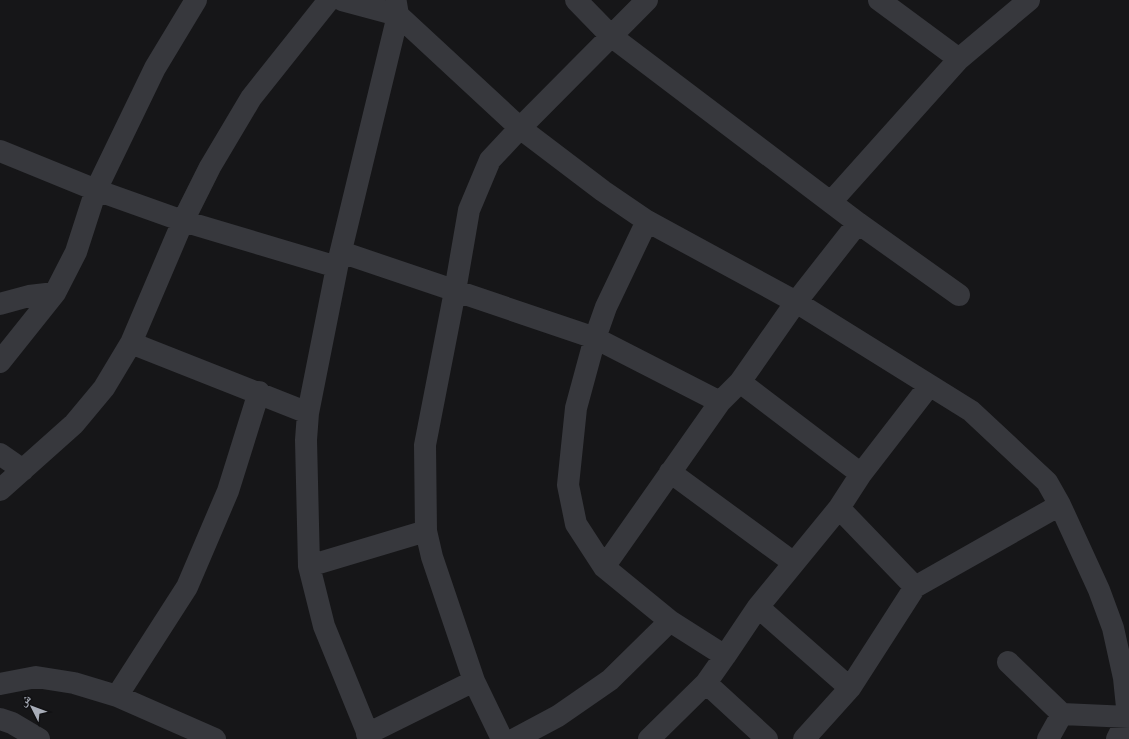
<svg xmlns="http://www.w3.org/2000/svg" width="1129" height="739" viewBox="0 0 1129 739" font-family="Barlow,'Noto Naskh Arabic',sans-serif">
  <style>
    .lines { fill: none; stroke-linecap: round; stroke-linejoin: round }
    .minor { stroke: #37383d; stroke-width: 22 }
  </style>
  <rect width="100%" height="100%" fill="#161618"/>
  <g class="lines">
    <path class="minor" d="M 342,0 L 398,15 L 520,128 L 603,191 L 647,221 L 796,302 L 971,411 L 1047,482 L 1060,505 L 1099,590 L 1113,628 L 1124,678 L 1128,717 L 1117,739
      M 576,0 L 611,36 L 858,223 L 959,295
      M 879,0 L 959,59
      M 0,151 L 96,190 L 183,221 L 337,267
      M 831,202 L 959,59 L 1029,0
      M 647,221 L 606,307 L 595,338 L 576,408 L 568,485 L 576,524 L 604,567 L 670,621 L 725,656 L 758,607 L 839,508 L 861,474 L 929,386
      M 341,252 L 595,338 L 720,402
      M 0,304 L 29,296 L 55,293
      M 131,343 L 308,413
      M 0,362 L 55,293 L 76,252 L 96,190 L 155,68 L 196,0
      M 740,382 L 861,474
      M 0,454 L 23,470
      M 670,472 L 794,563
      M 0,490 L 74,424 L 104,388 L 131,343 L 183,221 L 210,167 L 251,98 L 329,0
      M 839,508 L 915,587
      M 309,566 L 426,531
      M 604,567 L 720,402 L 740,382 L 796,302 L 858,223
      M 758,607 L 850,688
      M 1008,662 L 1062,714 L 1129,717
      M 706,683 L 767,739
      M 0,684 L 36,677 L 74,683 L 117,696 L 215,739
      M 117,696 L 187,587 L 228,491 L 259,392
      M 0,719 L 12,723 L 39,739
      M 367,734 L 474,681
      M 370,739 L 324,626 L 309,566 L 306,440 L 308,413 L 337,267 L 398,15 L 396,3
      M 502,739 L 474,681 L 432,557 L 426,531 L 425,445 L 455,291 L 469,210 L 490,160 L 520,128 L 647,0
      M 515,739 L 558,716 L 610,680 L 670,621
      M 649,739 L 706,683 L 725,656
      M 804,739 L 850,688 L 915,587 L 1060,505
      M 1048,739 L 1062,714"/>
  </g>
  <g transform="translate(32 707) rotate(312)" stroke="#111113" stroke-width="3" paint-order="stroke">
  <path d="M0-3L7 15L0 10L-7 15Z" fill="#a8adb8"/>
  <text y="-6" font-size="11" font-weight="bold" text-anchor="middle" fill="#a8adb8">ش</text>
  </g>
</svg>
